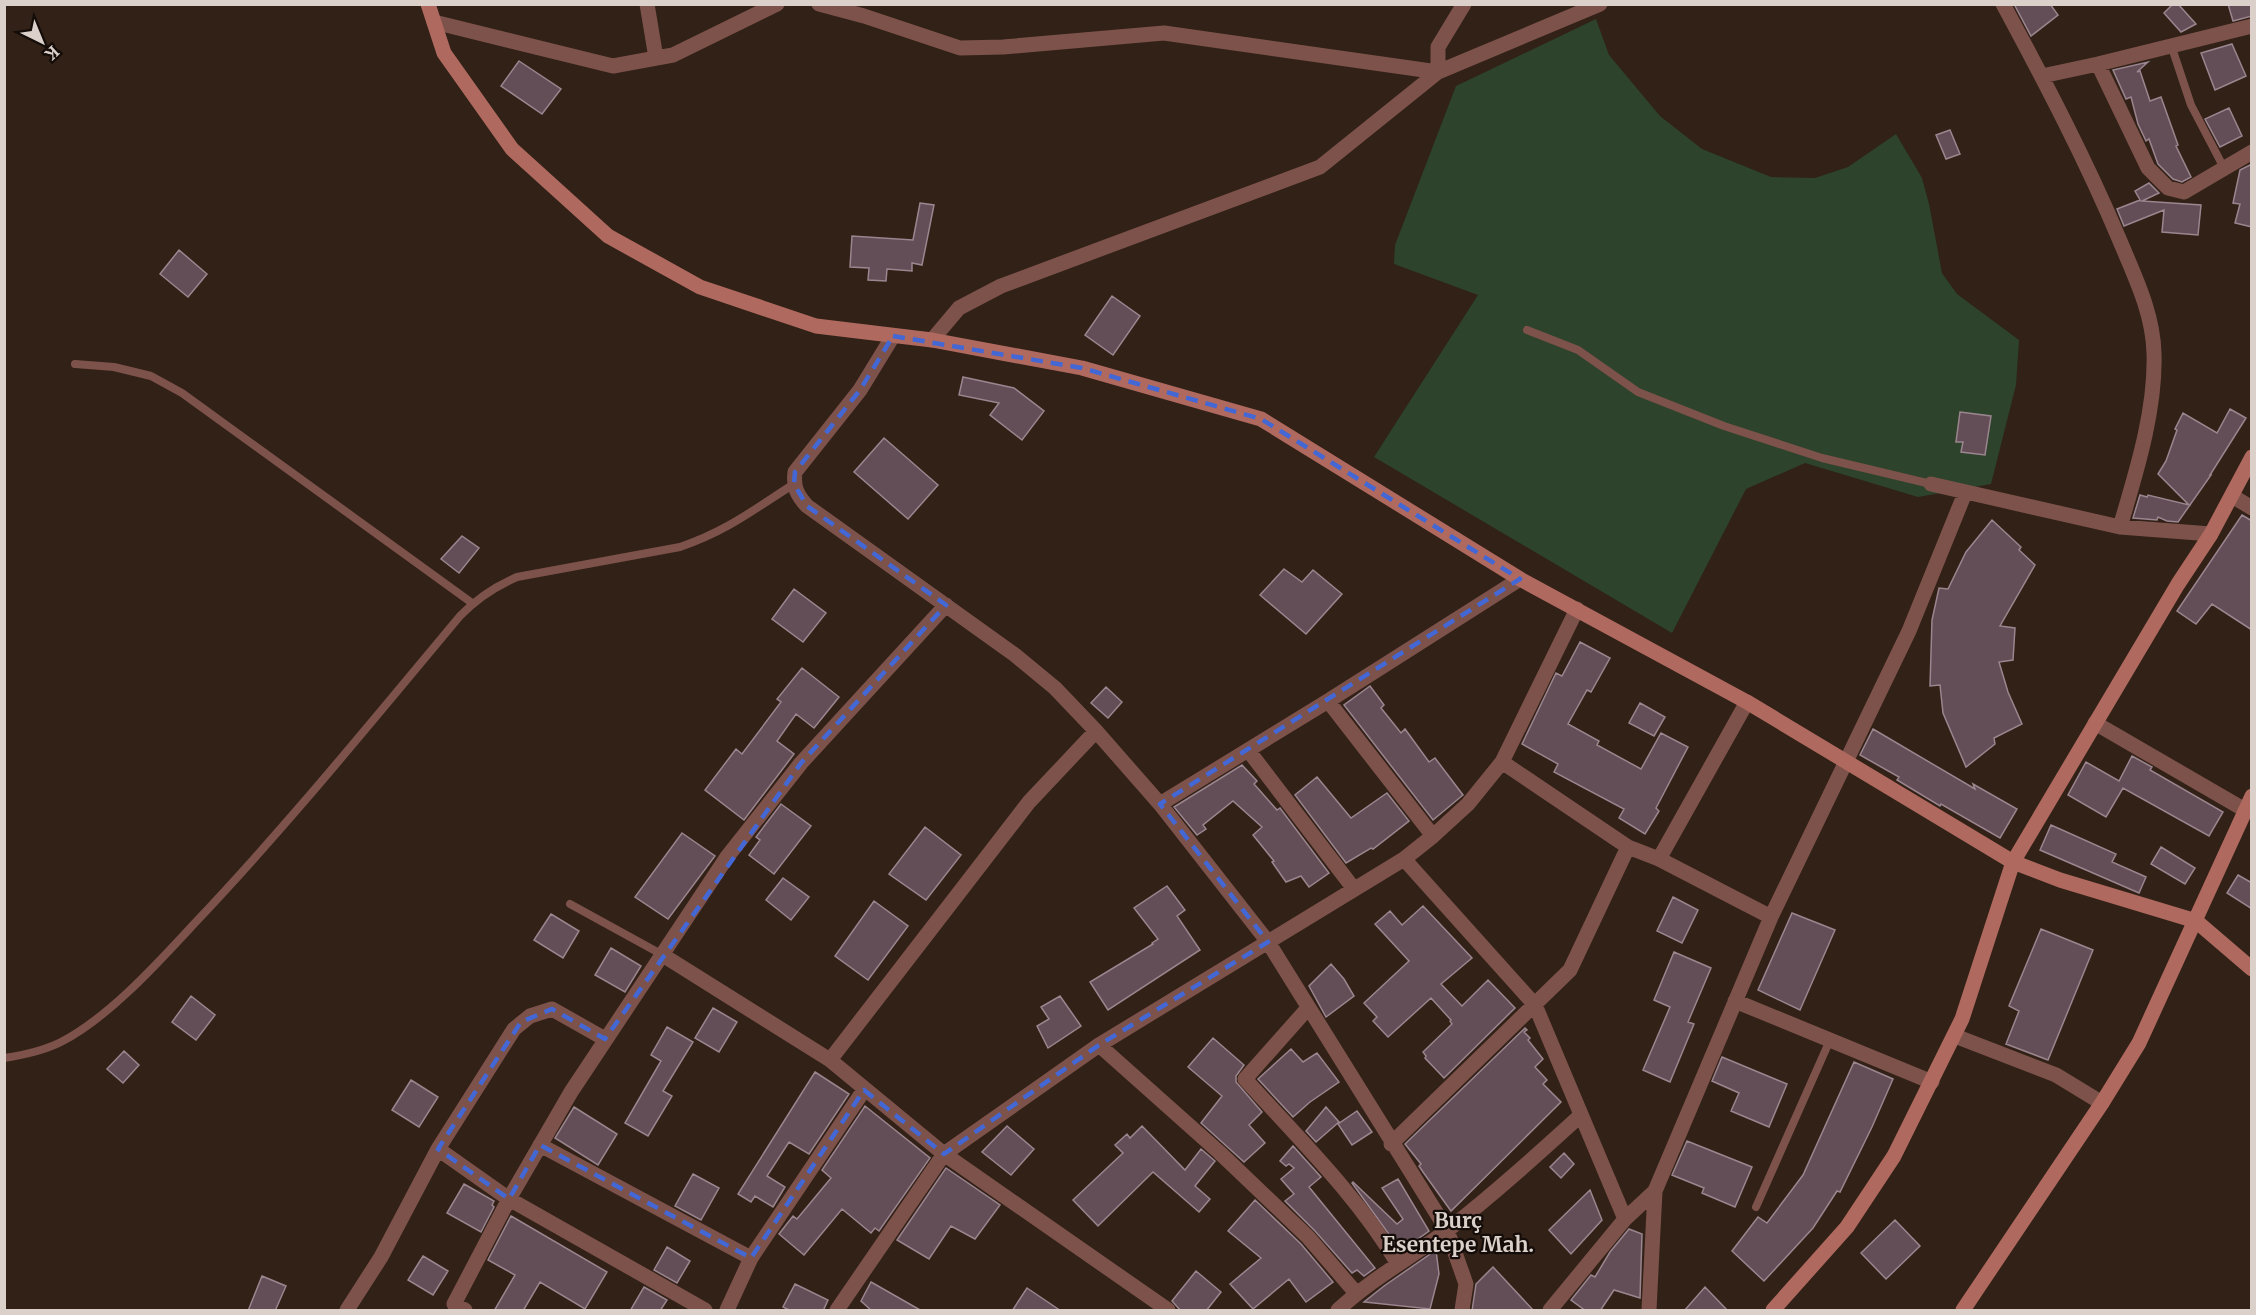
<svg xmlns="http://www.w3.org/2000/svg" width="2256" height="1315" viewBox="0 0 2256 1315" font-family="Merriweather,serif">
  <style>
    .green { fill: #2d432b }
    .building { fill: #634e57; stroke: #9b858f; stroke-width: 1.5 }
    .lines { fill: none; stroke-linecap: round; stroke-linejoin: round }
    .lane { stroke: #7d524b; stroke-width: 8 }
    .street { stroke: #7d524b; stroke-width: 15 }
    .secondary { stroke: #af695f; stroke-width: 15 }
    .marked { fill: none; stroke: #4368d5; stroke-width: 4.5; stroke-dasharray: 12 8; stroke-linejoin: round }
    .labels { text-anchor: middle; stroke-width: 4.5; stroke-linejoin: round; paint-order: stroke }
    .district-label { font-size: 21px; font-weight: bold; fill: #dcd1ca; stroke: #130c08 }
  </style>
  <rect width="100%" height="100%" fill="#312117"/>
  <path class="green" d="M 1596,19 L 1609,55 L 1660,116 L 1702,149 L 1771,177 L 1815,178 L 1848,167 L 1896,134 L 1922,178 L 1929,204 L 1942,273 L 1957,294 L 2019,340 L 2016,385 L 1991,484 L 1918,497 L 1805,463 L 1746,489 L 1672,633 L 1374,457 L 1478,295 L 1394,264 L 1395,245 L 1456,86 Z"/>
  <path class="building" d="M 2014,4 L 2050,4 L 2058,15 L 2031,36 Z
    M 2173,4 L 2178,4 L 2196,24 L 2181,32 L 2164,13 Z
    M 2228,4 L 2252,4 L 2252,16 L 2233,21 Z
    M 2232,44 L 2246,76 L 2215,90 L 2201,53 Z
    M 519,61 L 561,89 L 542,114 L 501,86 Z
    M 2148,62 L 2137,72 L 2140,71 L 2150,101 L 2161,97 L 2178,145 L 2176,146 L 2191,177 L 2182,182 L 2173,179 L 2158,164 L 2149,139 L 2146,141 L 2138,124 L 2131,97 L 2126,99 L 2113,70 Z
    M 2229,108 L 2242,136 L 2220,147 L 2205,119 Z
    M 1950,130 L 1960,154 L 1946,159 L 1936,135 Z
    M 2252,164 L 2252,227 L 2235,223 L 2240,204 L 2233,203 L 2240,170 Z
    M 2149,183 L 2159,193 L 2142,201 L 2201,205 L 2198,235 L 2162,232 L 2164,210 L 2124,226 L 2117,209 L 2140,200 L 2135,191 Z
    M 920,203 L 934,205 L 922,265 L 912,263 L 912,271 L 887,269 L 886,281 L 868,280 L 869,268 L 850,267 L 852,236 L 913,240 Z
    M 179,250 L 207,274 L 188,297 L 160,274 Z
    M 1112,296 L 1140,316 L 1113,355 L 1085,335 Z
    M 963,377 L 1014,388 L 1044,411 L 1022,440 L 990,415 L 999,403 L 959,395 Z
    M 2230,409 L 2246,418 L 2210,475 L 2211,475 L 2178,522 L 2167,521 L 2158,517 L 2157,520 L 2133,518 L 2140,495 L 2147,497 L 2148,495 L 2189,505 L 2158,474 L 2166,461 L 2177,430 L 2175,429 L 2183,413 L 2217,433 Z
    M 1960,412 L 1991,416 L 1985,455 L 1961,452 L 1963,442 L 1956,442 Z
    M 884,438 L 938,485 L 908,519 L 854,472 Z
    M 2242,515 L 2252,521 L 2252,630 L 2212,604 L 2196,624 L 2177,611 Z
    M 1992,520 L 2021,547 L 2019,550 L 2035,565 L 2000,626 L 2015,628 L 2013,660 L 1999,662 L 2008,692 L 2022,724 L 1994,738 L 1995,744 L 1966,767 L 1943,713 L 1940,685 L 1930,686 L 1932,620 L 1939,588 L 1948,589 L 1966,552 Z
    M 462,536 L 479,548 L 459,573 L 441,559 Z
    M 1284,569 L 1302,582 L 1313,570 L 1342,594 L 1306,634 L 1260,595 Z
    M 794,589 L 826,613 L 803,642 L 772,619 Z
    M 1580,642 L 1610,658 L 1591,692 L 1587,690 L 1568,724 L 1599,741 L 1597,745 L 1641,769 L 1661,733 L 1688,747 L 1656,808 L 1659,811 L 1645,834 L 1619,818 L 1624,809 L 1554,772 L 1558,764 L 1522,744 L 1556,673 L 1562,676 Z
    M 802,668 L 839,697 L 814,728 L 796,714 L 777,741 L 794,754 L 744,820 L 705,790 L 736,749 L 742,754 L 781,702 L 777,699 Z
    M 1370,686 L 1384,705 L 1381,708 L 1401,733 L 1405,729 L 1429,762 L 1435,758 L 1463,795 L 1433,820 L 1344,705 Z
    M 1106,687 L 1122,702 L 1108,718 L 1091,703 Z
    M 1640,703 L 1665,717 L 1654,736 L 1629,723 Z
    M 1873,729 L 1975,789 L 1973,784 L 2017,809 L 2000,838 L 1941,804 L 1940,806 L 1897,780 L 1899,777 L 1860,755 Z
    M 2132,756 L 2152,767 L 2150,770 L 2223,812 L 2209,836 L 2123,788 L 2106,817 L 2068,795 L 2086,762 L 2119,781 Z
    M 1242,765 L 1257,781 L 1254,784 L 1277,810 L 1280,808 L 1329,873 L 1309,887 L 1301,876 L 1286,882 L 1272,862 L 1274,861 L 1253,835 L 1262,827 L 1233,801 L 1203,825 L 1206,829 L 1197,835 L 1174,807 Z
    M 1317,777 L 1351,818 L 1387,793 L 1409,821 L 1373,849 L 1371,848 L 1346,863 L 1295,795 Z
    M 781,804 L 811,826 L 774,874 L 749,855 L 760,840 L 756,837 Z
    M 2051,825 L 2116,854 L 2112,862 L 2146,877 L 2139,893 L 2040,850 Z
    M 925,827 L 961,855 L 926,900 L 889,874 Z
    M 682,833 L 715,856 L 668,919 L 635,897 Z
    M 2161,847 L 2195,868 L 2185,884 L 2151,864 Z
    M 2238,875 L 2252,883 L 2252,909 L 2227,893 Z
    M 783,878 L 809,897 L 791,920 L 766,900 Z
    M 1167,886 L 1185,910 L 1177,916 L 1200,950 L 1108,1010 L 1090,982 L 1153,944 L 1152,943 L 1158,939 L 1134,908 Z
    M 1673,897 L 1698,910 L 1682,943 L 1657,931 Z
    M 874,901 L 908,926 L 868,980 L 835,956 Z
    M 1423,906 L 1472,958 L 1441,984 L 1462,1006 L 1488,980 L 1515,1008 L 1444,1078 L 1425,1058 L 1426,1056 L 1423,1052 L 1452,1024 L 1450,1021 L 1451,1020 L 1431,998 L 1388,1037 L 1373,1021 L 1377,1017 L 1364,1003 L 1409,961 L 1375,924 L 1390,911 L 1402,925 Z
    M 1792,913 L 1835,930 L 1800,1010 L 1758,990 Z
    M 551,914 L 579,931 L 563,958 L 534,940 Z
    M 2041,929 L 2093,950 L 2048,1060 L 2006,1044 L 2019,1011 L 2009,1006 Z
    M 611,948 L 641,966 L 625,992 L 595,975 Z
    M 1674,952 L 1711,968 L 1688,1022 L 1694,1024 L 1670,1082 L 1643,1070 L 1670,1007 L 1654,1000 Z
    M 1331,964 L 1344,979 L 1354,996 L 1326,1017 L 1309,986 Z
    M 191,996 L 215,1015 L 196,1040 L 172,1022 Z
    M 1060,996 L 1081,1026 L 1048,1048 L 1037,1026 L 1049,1019 L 1041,1007 Z
    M 713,1008 L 737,1022 L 719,1052 L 695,1038 Z
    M 667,1027 L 693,1042 L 663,1091 L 672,1096 L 648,1136 L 625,1123 L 661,1061 L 651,1055 Z
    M 1525,1028 L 1527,1030 L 1524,1032 L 1530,1038 L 1528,1040 L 1543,1059 L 1535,1067 L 1547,1080 L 1543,1084 L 1561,1102 L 1451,1211 L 1423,1172 L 1419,1166 L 1421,1164 L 1405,1144 Z
    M 1213,1038 L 1244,1065 L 1236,1076 L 1236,1082 L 1262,1112 L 1249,1125 L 1265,1143 L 1244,1162 L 1201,1123 L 1222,1096 L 1188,1067 Z
    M 1291,1049 L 1303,1062 L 1317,1053 L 1339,1082 L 1310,1102 L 1293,1117 L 1258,1079 Z
    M 124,1051 L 139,1065 L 123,1083 L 107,1069 Z
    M 1722,1057 L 1787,1084 L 1769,1127 L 1731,1111 L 1739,1093 L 1712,1081 Z
    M 1854,1062 L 1893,1079 L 1872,1127 L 1840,1192 L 1837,1191 L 1813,1228 L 1764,1281 L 1732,1251 L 1758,1217 L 1767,1223 L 1803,1175 Z
    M 815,1072 L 849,1094 L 809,1154 L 789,1142 L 767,1176 L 785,1187 L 773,1207 L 755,1196 L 751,1202 L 738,1194 Z
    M 411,1080 L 438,1097 L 419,1127 L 392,1110 Z
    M 865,1106 L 930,1158 L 879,1231 L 875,1228 L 871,1233 L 842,1209 L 804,1255 L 779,1234 L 793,1216 L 797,1219 L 831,1178 L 822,1170 Z
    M 574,1107 L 617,1134 L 598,1165 L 555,1138 Z
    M 1326,1107 L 1339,1122 L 1316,1142 L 1306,1131 Z
    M 1357,1111 L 1372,1132 L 1352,1145 L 1338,1124 Z
    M 1007,1126 L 1034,1149 L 1011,1175 L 982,1152 Z
    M 1142,1126 L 1185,1170 L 1201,1149 L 1215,1161 L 1195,1186 L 1210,1199 L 1199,1212 L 1153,1172 L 1098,1226 L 1073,1200 L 1123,1153 L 1115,1145 L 1127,1134 L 1130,1138 Z
    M 1687,1141 L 1752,1167 L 1735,1207 L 1702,1193 L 1704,1188 L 1672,1175 Z
    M 1293,1146 L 1321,1177 L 1309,1187 L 1375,1268 L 1364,1276 L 1357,1270 L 1352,1273 L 1315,1231 L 1285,1201 L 1294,1194 L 1281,1179 L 1294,1168 L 1289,1164 L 1286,1166 L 1280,1161 Z
    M 1564,1153 L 1574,1164 L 1561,1178 L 1550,1167 Z
    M 946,1168 L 1000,1205 L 975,1239 L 951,1226 L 929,1259 L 897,1240 Z
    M 693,1174 L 719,1188 L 701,1220 L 675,1206 Z
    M 1398,1179 L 1429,1231 L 1401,1251 L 1352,1183 L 1353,1182 L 1397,1224 L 1403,1219 L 1382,1188 Z
    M 464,1184 L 494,1201 L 492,1205 L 494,1207 L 481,1232 L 447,1213 Z
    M 1590,1190 L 1602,1220 L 1571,1254 L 1549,1230 Z
    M 1255,1200 L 1301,1244 L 1333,1282 L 1306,1302 L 1289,1279 L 1253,1309 L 1230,1284 L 1261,1258 L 1228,1231 Z
    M 511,1216 L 607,1272 L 585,1309 L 540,1282 L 523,1311 L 494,1311 L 515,1275 L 488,1260 Z
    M 1895,1220 L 1920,1246 L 1886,1279 L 1861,1253 Z
    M 1629,1229 L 1642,1234 L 1640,1298 L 1614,1290 L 1600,1311 L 1586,1311 L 1571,1300 L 1591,1275 L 1595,1277 L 1610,1252 Z
    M 667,1247 L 690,1261 L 677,1283 L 654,1270 Z
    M 1436,1250 L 1439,1274 L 1430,1309 L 1364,1302 L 1384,1286 Z
    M 423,1256 L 448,1271 L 433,1295 L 408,1280 Z
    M 1493,1267 L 1534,1311 L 1472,1311 L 1476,1284 Z
    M 1196,1271 L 1221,1292 L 1206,1311 L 1181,1311 L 1172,1301 Z
    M 262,1276 L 286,1286 L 275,1311 L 248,1311 Z
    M 871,1282 L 922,1311 L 872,1311 L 861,1301 Z
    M 795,1284 L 828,1300 L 823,1311 L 791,1311 L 783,1307 Z
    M 644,1287 L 667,1300 L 660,1311 L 630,1311 Z
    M 1705,1287 L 1728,1311 L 1684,1311 Z
    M 1027,1288 L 1061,1311 L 1012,1311 Z"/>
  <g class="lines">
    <path class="lane" d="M 2171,45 L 2191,105 L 2224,168
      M 1527,330 L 1578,350 L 1638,392 L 1724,426 L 1822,458 L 1931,484
      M 75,364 L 114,367 L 151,376 L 182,393 L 472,603
      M 570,904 L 661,954
      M 4,1058 C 24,1055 43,1051 61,1042 C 108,1018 157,964 193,925 C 287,826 373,720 460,616 C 477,598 494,587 517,577 L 680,547 C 727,531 753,510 794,484
      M 1756,1207 L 1830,1040"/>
    <path class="street" d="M 647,4 L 656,58
      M 819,4 L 864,16 L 960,48 L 1003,47 L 1164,33 L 1438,72 L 1438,47 L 1464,4
      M 2003,4 C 2045,82 2086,160 2120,241 C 2135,277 2153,313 2154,353 C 2156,410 2136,473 2120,527
      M 434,22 L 613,66 L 673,55 L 777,4
      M 2098,64 L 2148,168 L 2168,188 L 2184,192 L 2252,152
      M 2042,76 L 2098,64 L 2252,26
      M 893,336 L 860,390 L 795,472 C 793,487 797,495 807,506 L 1015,655 L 1055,688 L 1096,731 L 1160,804 L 1268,942 L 1447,1230 L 1466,1284 L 1462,1310
      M 932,340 L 959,308 L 1001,286 L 1320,167 L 1438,72 L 1600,4
      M 1931,484 L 2120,527 L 2211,534
      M 2232,496 L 2252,508
      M 1328,701 L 1433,836
      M 2095,723 L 2245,810
      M 1248,750 L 1354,889
      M 1502,762 L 1628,847 L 1659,859 L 1771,917
      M 1160,804 L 1328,701 L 1520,579
      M 1404,859 L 1535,1005 L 1625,1219
      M 1659,859 L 1747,702
      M 661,954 L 830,1060 L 944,1154 L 1168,1310
      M 1735,1001 L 1932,1082
      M 1308,1008 L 1245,1079 C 1299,1139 1357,1195 1398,1264
      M 1955,1036 L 2056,1075 L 2102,1103
      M 1099,1045 L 1219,1152 L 1308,1237 L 1356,1293
      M 830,1060 L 1029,802 L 1096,731
      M 1391,1144 L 1570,970 L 1628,847
      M 540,1145 L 751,1258
      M 438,1149 L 509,1199 L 705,1310
      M 347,1310 L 381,1257 L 438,1149 L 514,1029 L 530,1016 L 552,1009 L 605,1039
      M 465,1310 L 454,1304 L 509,1199 L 571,1092 L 727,857 L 801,763 L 946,605
      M 727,1310 L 751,1258 L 864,1090
      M 837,1310 L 944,1154 L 1099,1045 L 1404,859 L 1433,836 L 1468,804 L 1502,762 L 1577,609
      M 1338,1310 C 1371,1279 1412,1257 1449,1229 C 1495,1193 1538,1154 1581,1115
      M 1550,1310 L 1625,1219 L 1655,1191 L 1771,917 L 1909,631 L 1965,493
      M 1649,1310 L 1655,1191"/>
    <path class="secondary" d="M 428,4 L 444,53 L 512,149 L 608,236 L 700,287 L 816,326 L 932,340 L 1082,368 L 1261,419 L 1520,579 L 1747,702 L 2013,862 L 2060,880 L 2196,921 L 2252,969
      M 1773,1310 L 1847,1227 L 1894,1156 L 1962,1019 L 2013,862 L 2178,584 L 2211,534 L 2252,457
      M 1963,1310 L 2102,1103 L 2139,1043 L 2252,796"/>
  </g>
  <path class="marked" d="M 893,336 L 1082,368 L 1261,419 L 1520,579 L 1160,804 L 1268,942 L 1099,1045 L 944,1154 L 864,1090 L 751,1258 L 540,1145 L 509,1199 L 438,1149 L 521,1022 L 552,1009 L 605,1039 L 801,763 L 946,605 L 807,506 L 794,484 L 795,472 L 860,390 Z"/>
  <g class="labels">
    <g class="district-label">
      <text x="1458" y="1228">Burç<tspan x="1458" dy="24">Esentepe Mah.</tspan></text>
    </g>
  </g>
  <rect width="2256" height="1315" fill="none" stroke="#dcd1ca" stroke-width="12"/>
  <g transform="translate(42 42) rotate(137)" stroke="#130c08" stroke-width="4.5" paint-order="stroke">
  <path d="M0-4.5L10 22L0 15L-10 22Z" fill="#dcd1ca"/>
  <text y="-9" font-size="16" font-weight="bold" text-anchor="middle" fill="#dcd1ca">K</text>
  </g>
</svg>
